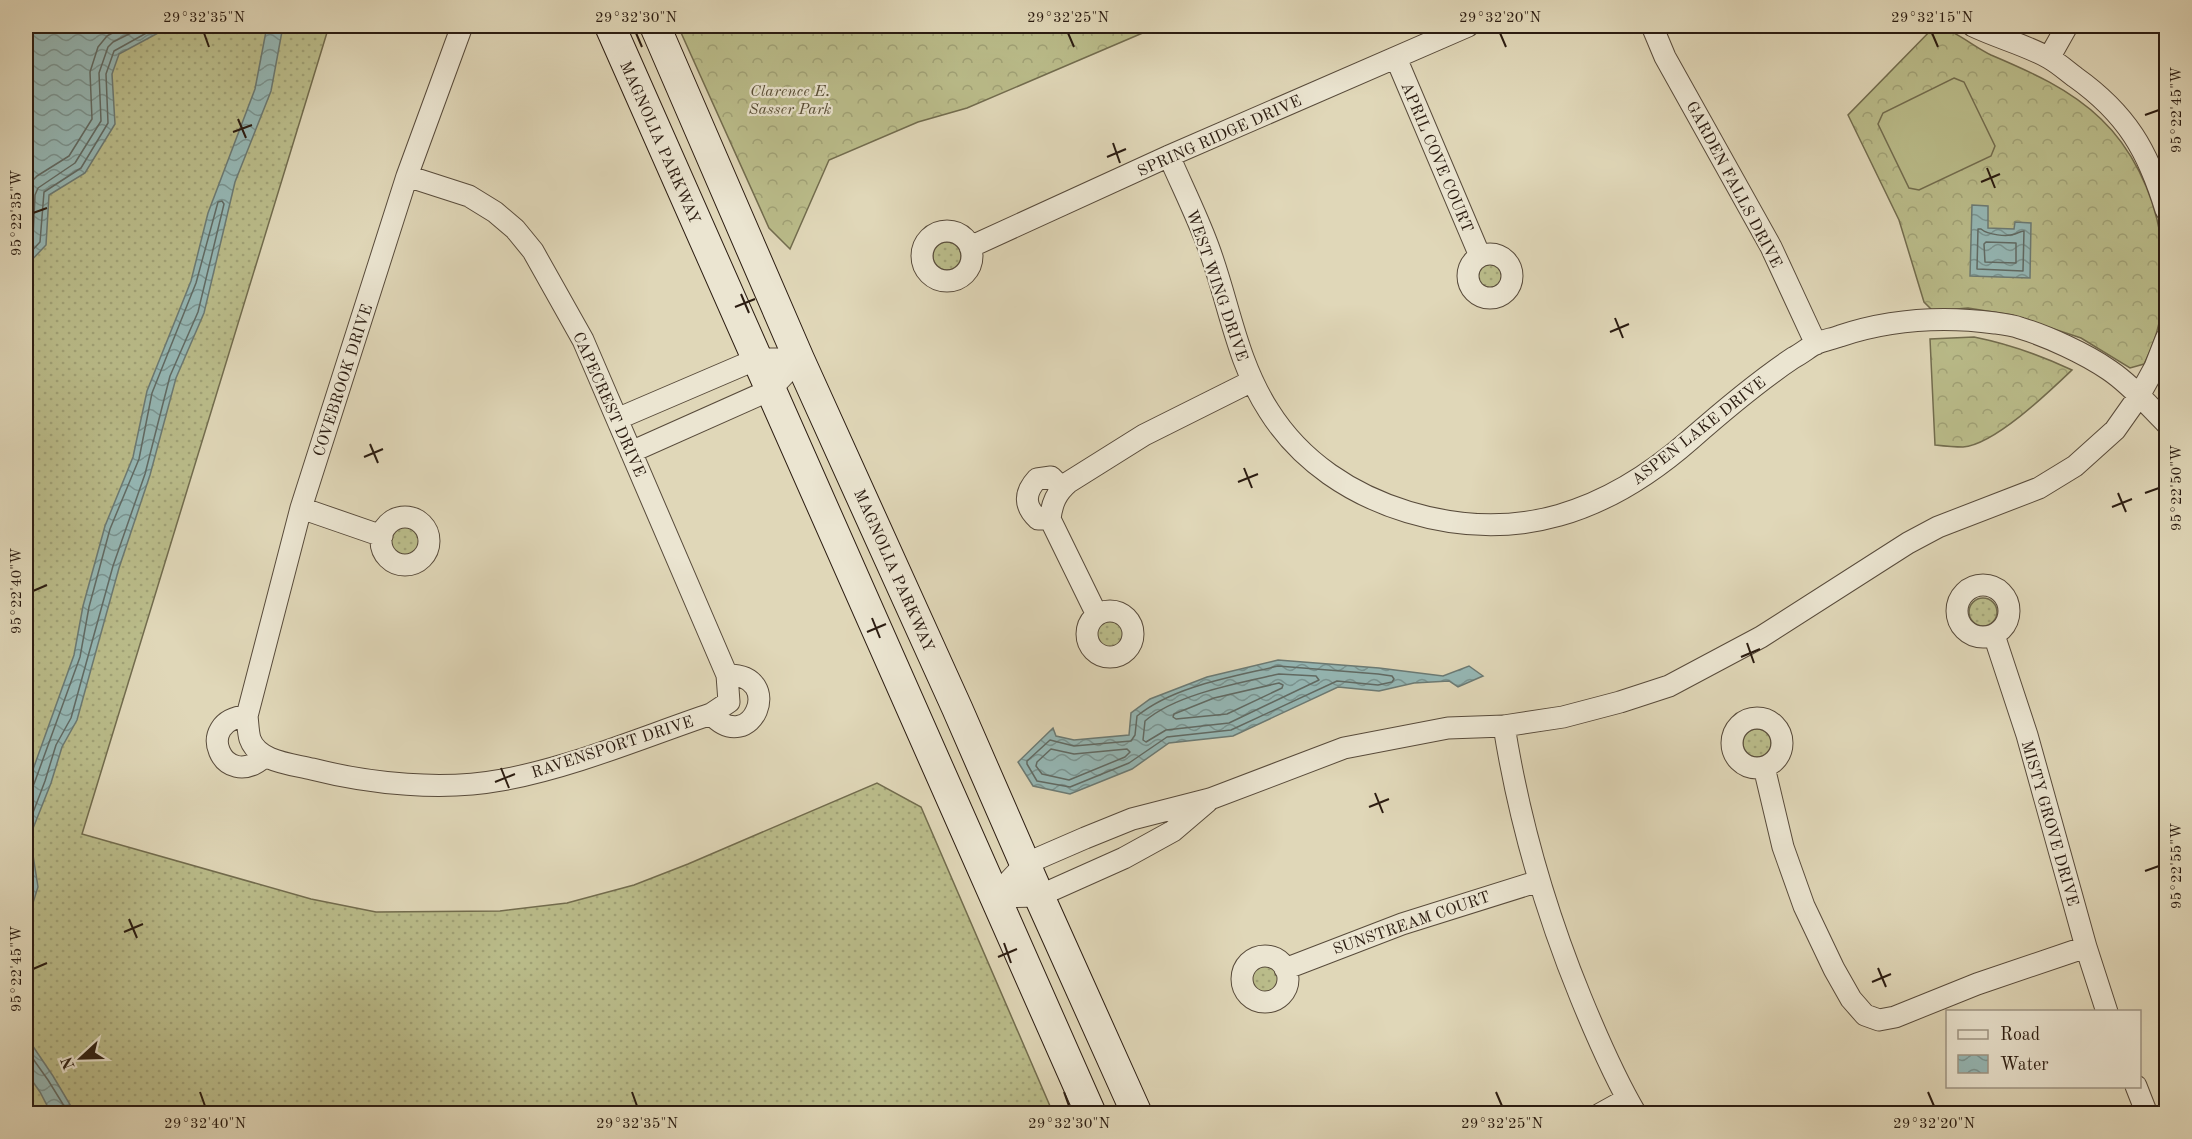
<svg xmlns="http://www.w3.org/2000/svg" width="2192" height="1139" viewBox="0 0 2192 1139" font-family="'Old Standard TT',serif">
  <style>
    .grass { fill: url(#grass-dots); stroke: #726c4e; stroke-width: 1.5 }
    .forest { fill: url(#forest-crowns); stroke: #726c4e; stroke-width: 1.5 }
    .pitch { fill: #babc8a; stroke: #726c4e; stroke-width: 1.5 }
    .water { fill: url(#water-waves); stroke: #6b7a74; stroke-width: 1.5 }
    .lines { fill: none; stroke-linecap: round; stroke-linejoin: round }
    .shore { stroke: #606a64; stroke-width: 1.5 }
    .street-casing { stroke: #584b3b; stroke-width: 23 }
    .secondary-casing { stroke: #2b1c11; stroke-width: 32 }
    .street { stroke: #ebe5d1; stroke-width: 21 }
    .secondary { stroke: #ebe5d1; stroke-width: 30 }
    .ticks { fill: none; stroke: #2b1c11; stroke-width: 2 }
    .labels { text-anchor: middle; stroke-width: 4.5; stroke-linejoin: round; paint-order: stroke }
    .park-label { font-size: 16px; font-style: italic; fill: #564c35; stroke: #ebe5d1 }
    .street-label { font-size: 16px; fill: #2b1c11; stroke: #ebe5d1 }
    .neatline { fill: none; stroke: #2b1c11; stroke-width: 2 }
    .ticks-label { font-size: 15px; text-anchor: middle; fill: #2b1c11 }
  </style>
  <defs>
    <pattern id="grass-dots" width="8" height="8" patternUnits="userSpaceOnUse" patternTransform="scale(1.5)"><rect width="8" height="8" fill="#babc8a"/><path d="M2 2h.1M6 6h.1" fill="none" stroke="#a0a176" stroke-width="1.8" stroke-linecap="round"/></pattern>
    <pattern id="forest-crowns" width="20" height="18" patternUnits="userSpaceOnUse" patternTransform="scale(1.5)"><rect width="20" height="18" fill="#babc8a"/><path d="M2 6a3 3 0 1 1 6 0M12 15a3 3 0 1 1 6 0" fill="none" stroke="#a0a176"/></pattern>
    <pattern id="water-waves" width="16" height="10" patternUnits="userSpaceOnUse" patternTransform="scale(1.5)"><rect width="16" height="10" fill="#95b8b6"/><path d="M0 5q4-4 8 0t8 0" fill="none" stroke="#7a9593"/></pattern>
  </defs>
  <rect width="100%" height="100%" fill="#e0d7b8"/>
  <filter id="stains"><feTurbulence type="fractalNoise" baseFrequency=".00333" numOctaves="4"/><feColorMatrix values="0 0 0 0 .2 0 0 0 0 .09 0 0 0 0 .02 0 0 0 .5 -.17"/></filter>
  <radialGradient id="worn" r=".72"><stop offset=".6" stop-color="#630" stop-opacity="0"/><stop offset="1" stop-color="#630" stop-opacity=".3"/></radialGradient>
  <path class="grass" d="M 33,26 L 329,26 L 82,834 L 311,899 L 376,912 L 500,911 L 567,903 L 634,885 L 688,864 L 877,783 L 921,807 L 1053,1113 L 26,1113 L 26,92 Z
    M933 256a14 14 0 1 1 28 0a14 14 0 1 1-28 0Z
    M1476 276a14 14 0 1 1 28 0a14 14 0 1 1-28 0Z
    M382 538a22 22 0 1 1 44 0a22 22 0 1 1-44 0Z
    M1969 612a14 14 0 1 1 28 0a14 14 0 1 1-28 0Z
    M1096 635a14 14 0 1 1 28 0a14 14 0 1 1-28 0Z
    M1743 743a14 14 0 1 1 28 0a14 14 0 1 1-28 0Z
    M1251 979a14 14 0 1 1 28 0a14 14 0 1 1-28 0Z"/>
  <path class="forest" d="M 678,26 L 1159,26 L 967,108 L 918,122 L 829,160 L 790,249 L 769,228 Z
    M 1935,26 C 1952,28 1974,47 1991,55 C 2031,72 2070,89 2101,119 C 2162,177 2184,289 2144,364 L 2130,368 L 2081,338 L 2012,315 L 1968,308 L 1933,311 L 1924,302 L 1899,220 L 1848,115 Z
    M 1974,337 C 2009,344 2040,355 2072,370 C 2049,392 1994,445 1963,447 C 1954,447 1944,446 1935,445 L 1930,339 Z"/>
  <path class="pitch" d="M 1954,78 L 1964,82 L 1995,146 L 1991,156 L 1919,190 L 1909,188 L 1878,124 L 1883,113 Z"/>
  <path class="water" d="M 26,26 L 171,26 L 119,54 L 112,74 L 115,124 L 85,173 L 49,195 L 46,245 L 26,266 Z
    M 267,26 L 283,26 L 271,91 L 235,182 L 204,313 L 176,378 L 150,475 L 119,568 L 77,720 L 62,747 L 51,783 L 30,836 L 38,887 L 26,925 L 26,789 L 74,655 L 83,606 L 105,526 L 133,457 L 147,391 L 191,281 L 208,213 L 255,89 Z
    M 1972,205 L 1988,206 L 1988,228 L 2014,229 L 2015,222 L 2031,223 L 2030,278 L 1970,276 Z
    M 1278,660 L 1379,668 L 1443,676 L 1469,666 L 1483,676 L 1458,687 L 1449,681 L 1414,683 L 1379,691 L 1338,687 L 1233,736 L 1169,743 L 1132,769 L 1070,794 L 1033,786 L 1018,762 L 1053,728 L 1056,736 L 1074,740 L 1129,735 L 1131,713 L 1150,699 L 1207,677 Z
    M 26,1036 L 53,1076 L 75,1113 L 51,1113 L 40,1092 L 26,1072 Z"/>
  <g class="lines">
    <path class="shore" d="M 26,211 L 27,191 L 30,183 L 37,176 L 69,156 L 92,119 L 90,72 L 98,47 L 107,36 L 125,26
      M 1978,229 L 1981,229 C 1988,235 2007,237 2015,234 C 2018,233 2021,231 2024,231 L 2023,271 L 1977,269 Z
      M 1986,242 L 2016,243 L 2016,263 L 1985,262 L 1984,244 Z
      M 26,247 L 33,238 L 35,195 L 38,188 L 75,163 L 101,121 L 99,73 L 108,47 L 113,42 L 145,26
      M 26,257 L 40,242 L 44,192 L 81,168 L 108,123 L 106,74 L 114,51 L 159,26
      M 1278,666 L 1378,674 L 1392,676 L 1394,679 L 1392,682 L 1378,685 L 1337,681 L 1231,730 L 1167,737 L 1129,763 L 1070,787 L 1037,781 L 1027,764 L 1027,761 L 1050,740 L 1074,746 L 1131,741 L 1135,735 L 1137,716 C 1174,686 1232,677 1278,666 Z
      M 1279,674 L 1316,676 L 1319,680 L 1229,723 L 1166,730 L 1146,742 L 1143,740 L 1145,721 C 1176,694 1239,683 1279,674 Z
      M 1279,683 L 1283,685 L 1282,688 L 1227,714 L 1176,719 L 1173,717 L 1174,714 L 1214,698 Z
      M 1051,749 L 1074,754 L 1127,749 L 1130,752 L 1125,757 L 1069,780 L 1042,774 L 1036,766 L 1037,762 Z
      M 26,789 L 30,788 L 34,784 L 80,657 L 89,607 L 110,529 L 139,459 L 152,393 L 196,283 L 218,202 L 222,201 L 224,204 L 198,312 L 170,376 L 145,474 L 113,566 L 71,718 L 56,745 L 45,781 L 26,831
      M 26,846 L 32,887 L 26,906
      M 26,1049 L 48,1080 L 69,1114"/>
    <defs>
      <path id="street" d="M 1652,26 L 1665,57 L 1771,247 L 1816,344
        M 1973,26 C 1998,38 2026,45 2049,58 C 2058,63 2067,71 2075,77 C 2127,114 2148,151 2166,210
        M 1396,58 L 1480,256
        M 2049,58 L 2067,26
        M 1169,156 C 1182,186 1197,216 1208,246 C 1229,302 1236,360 1269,411 C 1301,462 1352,495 1408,512 C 1517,545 1608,512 1691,439 C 1724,410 1757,382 1793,358 C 1801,354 1808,348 1815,344 C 1823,340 1832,339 1840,336 C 1891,319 1942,316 1995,323 C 2003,324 2012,325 2020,328 C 2047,336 2086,354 2109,370 C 2130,384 2148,405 2166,423
        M 407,176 L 469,196 L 495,212 L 515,229 L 533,251 L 583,340 L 727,675 L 729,702 L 711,714 C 643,737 573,767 502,780 C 443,791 371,784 312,769 C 292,764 258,762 250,739 C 248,732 248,724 247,716 L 301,508 L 407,176 L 462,26
        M922 256a25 25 0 1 1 50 0a25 25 0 1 1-50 0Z
        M 970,247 L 1169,156 L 1468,26
        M1468 276a22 22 0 1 1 44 0a22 22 0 1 1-44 0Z
        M 617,419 L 757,359 L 799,359
        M 631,452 L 770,390 L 799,359
        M 301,508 L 382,536
        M381 541a24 24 0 1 1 48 0a24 24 0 1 1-48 0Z
        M 1050,519 L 1038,519 C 1024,506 1024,493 1037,479 L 1051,477 L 1062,488
        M1957 611a26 26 0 1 1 52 0a26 26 0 1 1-52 0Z
        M1087 634a23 23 0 1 1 46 0a23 23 0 1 1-46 0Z
        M 1097,615 L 1050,519 C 1052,503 1056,493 1069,482 L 1144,435 L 1252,381
        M 1994,635 L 2027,735 L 2086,947 L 2107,1012
        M 711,714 C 751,758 787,674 727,675
        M 247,716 C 192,720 223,793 264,757
        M1732 743a25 25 0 1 1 50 0a25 25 0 1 1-50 0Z
        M 1504,726 C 1519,820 1545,910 1581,998 C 1597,1037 1614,1077 1636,1114
        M 1764,767 L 1783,847 L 1804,906 L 1834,969 L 1851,999 L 1865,1015 L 1879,1020 L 1895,1017 L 1977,984 L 2086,947
        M 994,897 L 1025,864 L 1085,838 L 1132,819 L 1210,799 L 1344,748 L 1448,728 L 1504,726 L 1563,717 L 1620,702 L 1669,686 L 1761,637 L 1908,543 L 1938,527 L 2039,488 L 2075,466 L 2115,430 L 2139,396 L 2155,367 L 2166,339
        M 994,897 L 1039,896 L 1124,858 L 1173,831 L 1207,802
        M1242 979a23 23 0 1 1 46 0a23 23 0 1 1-46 0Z
        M 1285,969 L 1402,924 L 1539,881
        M 2136,1086 L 2147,1114
        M 1600,1114 L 1627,1099"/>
      <path id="secondary" d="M 610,26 L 1091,1114
        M 655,26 L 799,359 L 957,708 L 1039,896 L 1137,1114"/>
    </defs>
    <use href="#street" class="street-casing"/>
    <use href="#secondary" class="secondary-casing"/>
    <use href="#street" class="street"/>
    <use href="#secondary" class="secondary"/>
  </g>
  <path class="ticks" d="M 204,33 L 209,47M 636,33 L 642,47M 1068,33 L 1074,47M 1500,33 L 1506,47M 1932,33 L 1938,47M 2145,115 L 2159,110M 238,119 L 246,138M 233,132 L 252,125M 1113,143 L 1120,163M 1107,157 L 1126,149M 1987,168 L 1995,188M 1981,182 L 2000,174M 33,213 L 47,208M 741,294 L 749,313M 735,307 L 755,299M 1615,318 L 1623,338M 1610,332 L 1629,324M 370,444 L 378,463M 364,457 L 383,449M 1244,468 L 1252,488M 1238,482 L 1258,474M 2118,493 L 2126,512M 2145,493 L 2159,488M 2112,507 L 2132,499M 33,591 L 47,585M 872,618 L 880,638M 867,632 L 886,624M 1747,643 L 1754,663M 1741,657 L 1760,649M 501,768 L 509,788M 495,782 L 515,774M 1375,793 L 1383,813M 1369,807 L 1389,799M 2145,871 L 2159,866M 129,919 L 137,938M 124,932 L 143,924M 1004,943 L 1011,963M 998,957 L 1017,949M 1878,968 L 1886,987M 33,969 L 47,963M 1872,982 L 1891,974M 200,1092 L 205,1106M 632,1092 L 637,1106M 1064,1092 L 1069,1106M 1496,1092 L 1502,1106M 1928,1092 L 1934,1106"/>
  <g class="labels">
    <g class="park-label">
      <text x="790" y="96">Clarence E.<tspan x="790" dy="18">Sasser Park</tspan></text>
    </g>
    <g class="street-label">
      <text transform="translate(1219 135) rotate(-24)" y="6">SPRING RIDGE DRIVE</text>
      <text transform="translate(661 142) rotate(66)" y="6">MAGNOLIA PARKWAY</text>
      <text transform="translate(1438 157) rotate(67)" y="6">APRIL COVE COURT</text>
      <text transform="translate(1735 184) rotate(62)" y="6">GARDEN FALLS DRIVE</text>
      <text transform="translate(1218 285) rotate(71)" y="6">WEST WING DRIVE</text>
      <text transform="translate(342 380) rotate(-72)" y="6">COVEBROOK DRIVE</text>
      <text transform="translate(610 404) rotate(66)" y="6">CAPECREST DRIVE</text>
      <text transform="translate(1698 430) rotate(-38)" y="6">ASPEN LAKE DRIVE</text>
      <text transform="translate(895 570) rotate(66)" y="6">MAGNOLIA PARKWAY</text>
      <text transform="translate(612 746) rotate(-18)" y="6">RAVENSPORT DRIVE</text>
      <text transform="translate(2051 823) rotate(74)" y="6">MISTY GROVE DRIVE</text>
      <text transform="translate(1411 922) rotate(-19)" y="6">SUNSTREAM COURT</text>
    </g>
  </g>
  <rect width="2192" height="1139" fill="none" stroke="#e0d7b8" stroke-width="66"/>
  <rect x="1946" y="1010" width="195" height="78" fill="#ebe5d1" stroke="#9e9584" stroke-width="1.5"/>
  <rect x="1958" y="1030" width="30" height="9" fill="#ebe5d1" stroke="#9e9584" stroke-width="1.5"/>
  <text x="2000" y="1040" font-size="18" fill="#2b1c11">Road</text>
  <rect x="1958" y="1055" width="30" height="18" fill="url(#water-waves)" stroke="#9e9584" stroke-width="1.5"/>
  <text x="2000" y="1070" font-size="18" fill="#2b1c11">Water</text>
  <g transform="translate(81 1058) rotate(248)" stroke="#ebe5d1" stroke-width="4.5" paint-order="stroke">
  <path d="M0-4.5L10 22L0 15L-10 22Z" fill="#2b1c11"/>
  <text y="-9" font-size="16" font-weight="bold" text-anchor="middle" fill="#2b1c11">N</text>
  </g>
  <rect x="33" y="33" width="2126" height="1073" class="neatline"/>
  <g class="ticks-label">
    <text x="204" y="22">29°32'35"N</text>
    <text x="636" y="22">29°32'30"N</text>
    <text x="1068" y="22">29°32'25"N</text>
    <text x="1500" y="22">29°32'20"N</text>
    <text x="1932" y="22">29°32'15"N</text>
    <text transform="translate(2176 110) rotate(-90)" y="5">95°22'45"W</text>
    <text transform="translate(16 213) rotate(-90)" y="5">95°22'35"W</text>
    <text transform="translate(2176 488) rotate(-90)" y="5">95°22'50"W</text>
    <text transform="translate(16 591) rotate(-90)" y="5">95°22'40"W</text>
    <text transform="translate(2176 866) rotate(-90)" y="5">95°22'55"W</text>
    <text transform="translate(16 969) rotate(-90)" y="5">95°22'45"W</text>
    <text x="205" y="1128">29°32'40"N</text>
    <text x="637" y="1128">29°32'35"N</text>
    <text x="1069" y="1128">29°32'30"N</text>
    <text x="1502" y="1128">29°32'25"N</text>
    <text x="1934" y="1128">29°32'20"N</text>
  </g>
  <rect width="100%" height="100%" filter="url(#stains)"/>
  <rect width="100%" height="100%" fill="url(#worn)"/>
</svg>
